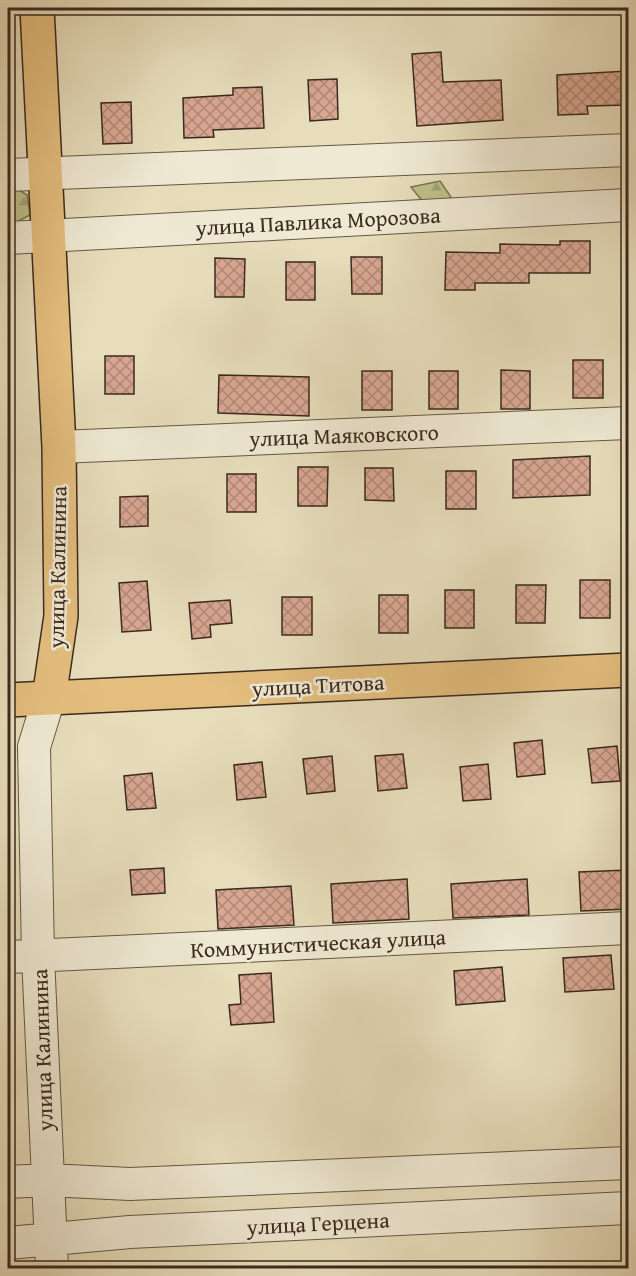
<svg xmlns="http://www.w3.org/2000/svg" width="636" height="1276" viewBox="0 0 636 1276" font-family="'Gentium Book Plus',serif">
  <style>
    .forest { fill: url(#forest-firs); stroke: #7c7454; stroke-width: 1.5 }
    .building { fill: url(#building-cross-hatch); stroke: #3b2a1e; stroke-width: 1.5 }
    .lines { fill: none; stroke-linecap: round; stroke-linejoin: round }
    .minor-casing { stroke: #665745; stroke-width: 34 }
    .major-casing { stroke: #3b2a1e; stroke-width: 36 }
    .minor { stroke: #efe9d3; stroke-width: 32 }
    .major { stroke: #e4be7e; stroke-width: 33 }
    .labels { text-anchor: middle; stroke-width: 5; stroke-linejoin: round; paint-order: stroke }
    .street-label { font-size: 22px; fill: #3b2a1e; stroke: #efe9d3 }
  </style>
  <defs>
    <pattern id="forest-firs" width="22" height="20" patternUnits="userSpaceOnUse" patternTransform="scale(1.5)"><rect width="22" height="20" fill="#bdbf8b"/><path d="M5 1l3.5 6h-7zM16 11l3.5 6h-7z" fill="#a3a478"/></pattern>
    <pattern id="building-cross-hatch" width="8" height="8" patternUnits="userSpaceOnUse" patternTransform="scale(1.5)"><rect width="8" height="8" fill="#d8a691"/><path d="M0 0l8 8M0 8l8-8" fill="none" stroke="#b08776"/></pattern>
  </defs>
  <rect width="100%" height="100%" fill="#e7ddbb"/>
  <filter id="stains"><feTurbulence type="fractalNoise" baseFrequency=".00333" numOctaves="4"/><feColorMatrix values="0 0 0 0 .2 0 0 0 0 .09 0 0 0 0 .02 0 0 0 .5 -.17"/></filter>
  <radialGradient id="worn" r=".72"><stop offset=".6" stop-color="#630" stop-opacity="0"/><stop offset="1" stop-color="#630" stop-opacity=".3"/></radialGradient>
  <path class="forest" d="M 440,181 L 451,197 L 440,205 L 423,202 L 411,187 Z
    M 8,186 L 13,186 L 27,195 L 30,215 L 11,225 L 8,225 Z"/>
  <path class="building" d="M 441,52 L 443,82 L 501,80 L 503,120 L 417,126 L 412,54 Z
    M 628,71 L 628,105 L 587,106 L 588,114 L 558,115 L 557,75 Z
    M 337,79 L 338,119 L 310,121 L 308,80 Z
    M 262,87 L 264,128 L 213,130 L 214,137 L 184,138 L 183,98 L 233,95 L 233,88 Z
    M 131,102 L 132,143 L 103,144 L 101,103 Z
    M 560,241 L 590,241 L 590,273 L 529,273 L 529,283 L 475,283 L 475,290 L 445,290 L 446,252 L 500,253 L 500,244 L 560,245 Z
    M 351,257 L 382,257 L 382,294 L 352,294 Z
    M 215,258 L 245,259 L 244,297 L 215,297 Z
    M 286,262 L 315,262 L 315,300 L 286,300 Z
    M 105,356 L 134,356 L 134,394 L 105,394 Z
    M 573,360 L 603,360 L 603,398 L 573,398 Z
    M 501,370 L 530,371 L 530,409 L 501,409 Z
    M 362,371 L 392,371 L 392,410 L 362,410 Z
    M 429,371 L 458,371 L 458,409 L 429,409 Z
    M 219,375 L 309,377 L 309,416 L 218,413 Z
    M 590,456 L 590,495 L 513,498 L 513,460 Z
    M 298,467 L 328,467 L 327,506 L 298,506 Z
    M 365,468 L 393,468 L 394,501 L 365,500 Z
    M 446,471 L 476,471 L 476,509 L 446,509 Z
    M 227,474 L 256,474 L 256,512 L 227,512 Z
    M 148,496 L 148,526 L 120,527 L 120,497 Z
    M 580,580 L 610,580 L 610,618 L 580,618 Z
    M 147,581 L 151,630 L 122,632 L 119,583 Z
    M 516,585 L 546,585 L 545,623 L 516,623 Z
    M 445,590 L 474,590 L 474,628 L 445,628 Z
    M 379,595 L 408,595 L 408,633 L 379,633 Z
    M 282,597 L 312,597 L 312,635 L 282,635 Z
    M 230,600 L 232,623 L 210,625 L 211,637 L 192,639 L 189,603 Z
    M 542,740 L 545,774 L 517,777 L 514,743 Z
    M 617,746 L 620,781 L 592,783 L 588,749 Z
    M 403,754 L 407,788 L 378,791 L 375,756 Z
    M 332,756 L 335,791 L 307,794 L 303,759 Z
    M 262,762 L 266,797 L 237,800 L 234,765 Z
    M 488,764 L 491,799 L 463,801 L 460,767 Z
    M 152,773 L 156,808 L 127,810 L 124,776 Z
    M 164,868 L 165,893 L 132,895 L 130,870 Z
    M 628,870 L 628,909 L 581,911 L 579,872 Z
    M 407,879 L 409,919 L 333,923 L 331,884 Z
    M 527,879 L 529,915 L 453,918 L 451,884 Z
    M 291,886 L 294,925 L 218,929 L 216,890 Z
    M 611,955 L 614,989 L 565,992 L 563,958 Z
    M 502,967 L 505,1001 L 456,1005 L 454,971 Z
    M 271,973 L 274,1022 L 231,1025 L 229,1005 L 241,1004 L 239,975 Z"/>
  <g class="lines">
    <defs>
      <path id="minor" d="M 8,175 L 628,150
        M 8,238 L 628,205
        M 59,447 L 628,423
        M 49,698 L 34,747 L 38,956 L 52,1268
        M 8,957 L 628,928
        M 8,1182 L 47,1180 L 130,1184 L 628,1163
        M 8,1243 L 130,1232 L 628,1208"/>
      <path id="major" d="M 37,8 L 59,447 L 61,616 L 49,698
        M 8,700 L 628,670"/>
    </defs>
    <use href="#minor" class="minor-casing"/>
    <use href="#major" class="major-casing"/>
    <use href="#minor" class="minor"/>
    <use href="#major" class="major"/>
  </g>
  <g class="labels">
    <g class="street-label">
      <text transform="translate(318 221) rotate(-3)" y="8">улица Павлика Морозова</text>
      <text transform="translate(344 435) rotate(-2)" y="8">улица Маяковского</text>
      <text transform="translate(57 567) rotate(-89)" y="8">улица Калинина</text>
      <text transform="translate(318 685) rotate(-3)" y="8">улица Титова</text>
      <text transform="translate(318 943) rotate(-3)" y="8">Коммунистическая улица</text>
      <text transform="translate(42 1050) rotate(-92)" y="8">улица Калинина</text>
      <text transform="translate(318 1223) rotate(-3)" y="8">улица Герцена</text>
    </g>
  </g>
  <rect width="636" height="1276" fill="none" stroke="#e7ddbb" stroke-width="30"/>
  <rect x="9" y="9" width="618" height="1258" fill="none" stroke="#3b2a1e" stroke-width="3"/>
  <rect x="15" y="15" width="606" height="1246" fill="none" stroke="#3b2a1e" stroke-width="1.5"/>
  <rect width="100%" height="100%" filter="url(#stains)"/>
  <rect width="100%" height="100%" fill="url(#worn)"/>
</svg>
